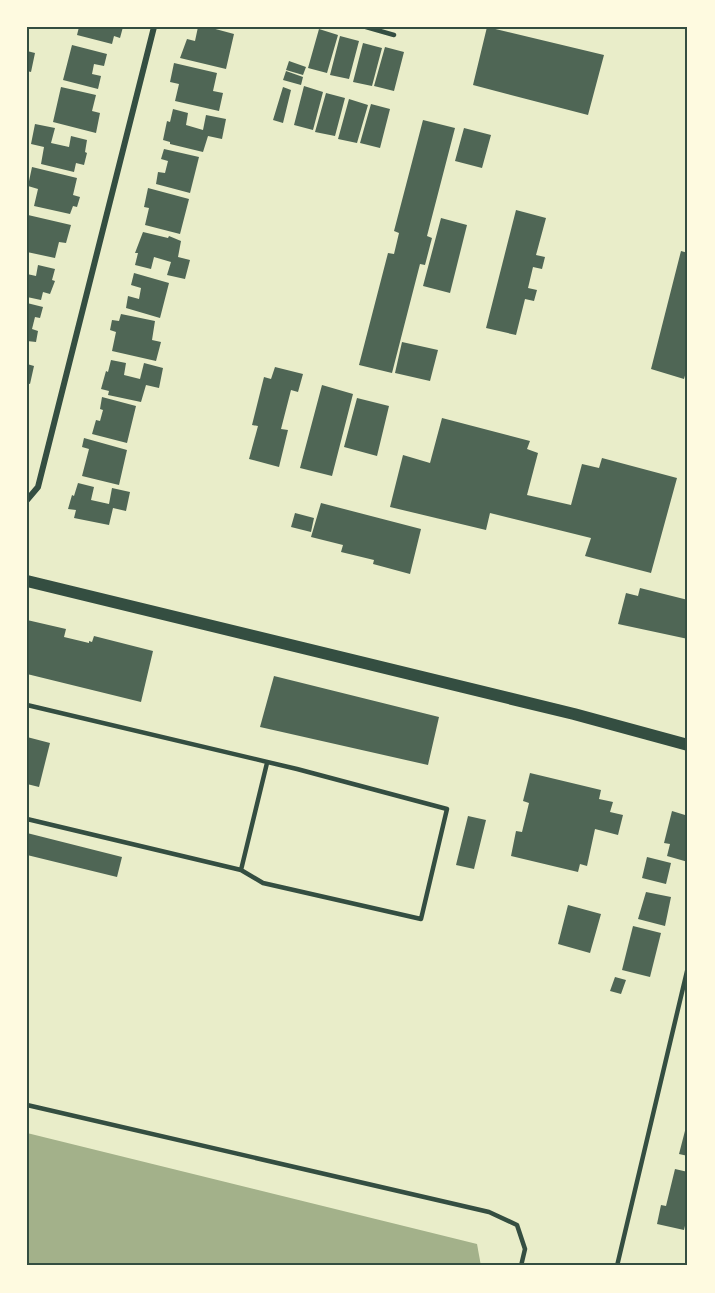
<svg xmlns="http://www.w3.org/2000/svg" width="715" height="1293" viewBox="0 0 715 1293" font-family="Arial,sans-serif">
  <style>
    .water { fill: #a3b18a }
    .building { fill: #4f6655 }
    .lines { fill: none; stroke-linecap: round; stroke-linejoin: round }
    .service { stroke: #344e41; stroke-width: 4.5 }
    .minor { stroke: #344e41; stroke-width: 6 }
    .secondary { stroke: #344e41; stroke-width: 12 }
    .neatline { fill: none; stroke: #344e41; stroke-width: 2 }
  </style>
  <rect width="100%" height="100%" fill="#e9edc9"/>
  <path class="water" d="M 27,1133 L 477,1244 L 481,1266 L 27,1266 Z"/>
  <path class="building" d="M 79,27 L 123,27 L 120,38 L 114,36 L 112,44 L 77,35 Z
    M 198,27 L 208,27 L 234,34 L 226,69 L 180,58 L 187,39 L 195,41 Z
    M 487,27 L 604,55 L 588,115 L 473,85 Z
    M 319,29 L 338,35 L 327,73 L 308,68 Z
    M 340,36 L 359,41 L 349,79 L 330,75 Z
    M 363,43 L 382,48 L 372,86 L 353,82 Z
    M 72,45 L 107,54 L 104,66 L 94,64 L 92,74 L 101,76 L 98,89 L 63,80 Z
    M 385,47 L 404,52 L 394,91 L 374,86 Z
    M 27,51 L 35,53 L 31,72 L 27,71 Z
    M 289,61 L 306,67 L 303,75 L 286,70 Z
    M 174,63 L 217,73 L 213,91 L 223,93 L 219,111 L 175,101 L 179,84 L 170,82 Z
    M 286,71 L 303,77 L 301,85 L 283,80 Z
    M 304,86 L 323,92 L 313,130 L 294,125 Z
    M 61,87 L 96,95 L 92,111 L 100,113 L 96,133 L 53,122 Z
    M 283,87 L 291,90 L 283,123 L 273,120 Z
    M 326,93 L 345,98 L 335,136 L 315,132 Z
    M 349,99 L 368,105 L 357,143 L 338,139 Z
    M 371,104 L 390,109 L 380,148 L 360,143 Z
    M 173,109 L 188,113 L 186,125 L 203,130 L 206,115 L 226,119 L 222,139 L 208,136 L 203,152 L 170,144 L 170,142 L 163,140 L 167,121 L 170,122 Z
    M 423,120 L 455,128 L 427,236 L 432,238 L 425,265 L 420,264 L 392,373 L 359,365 L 388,253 L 394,254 L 399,233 L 394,231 Z
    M 35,124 L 55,128 L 51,143 L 69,147 L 71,136 L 87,140 L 85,152 L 87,153 L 84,165 L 76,163 L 74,172 L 41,164 L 44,147 L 31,144 Z
    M 464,128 L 491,135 L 482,168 L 455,161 Z
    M 164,149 L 199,157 L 190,193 L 156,184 L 158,172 L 165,173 L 168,161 L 161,159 Z
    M 32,167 L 77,178 L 73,195 L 80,197 L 77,207 L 73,206 L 70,214 L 34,206 L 38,189 L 28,186 Z
    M 148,188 L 189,199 L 180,234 L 145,225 L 149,208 L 144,207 Z
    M 516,210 L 546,218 L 536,255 L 545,257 L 542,269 L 533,267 L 528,288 L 537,290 L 534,301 L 525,299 L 516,335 L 486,328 Z
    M 28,215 L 71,225 L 66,243 L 59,242 L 55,258 L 27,252 Z
    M 441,218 L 467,225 L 450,293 L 423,286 Z
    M 143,232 L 168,238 L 169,236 L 181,241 L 178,257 L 190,260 L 185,279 L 167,275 L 171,262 L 154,257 L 151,269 L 135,265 L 138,253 L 135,253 Z
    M 681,251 L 688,253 L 688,365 L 684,379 L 651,369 Z
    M 38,265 L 55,269 L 52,280 L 55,281 L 50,294 L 43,292 L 41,300 L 27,297 L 27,274 L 36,276 Z
    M 134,273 L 169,283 L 160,318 L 126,308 L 128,296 L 139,299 L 141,288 L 131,285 Z
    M 27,303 L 43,307 L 40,318 L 35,317 L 32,329 L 38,331 L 36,342 L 27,341 Z
    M 121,314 L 155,321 L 152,340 L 161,342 L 156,361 L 112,351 L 116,332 L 110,330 L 112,320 L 119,321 Z
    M 402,342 L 438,350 L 430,381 L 395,373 Z
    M 111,360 L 126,363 L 124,375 L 140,379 L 144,363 L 163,368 L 159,388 L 146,385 L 141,402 L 108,395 L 109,391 L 101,389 L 106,371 L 108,372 Z
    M 27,364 L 34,366 L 30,384 L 27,383 Z
    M 275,367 L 303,374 L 298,392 L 291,390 L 281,429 L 288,430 L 279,467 L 249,459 L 258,426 L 252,425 L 264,377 L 271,379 Z
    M 322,385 L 353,394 L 332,476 L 300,468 Z
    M 102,397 L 136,406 L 127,443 L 92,434 L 96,420 L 100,421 L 103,410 L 100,409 Z
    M 357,398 L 389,406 L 377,456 L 344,447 Z
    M 442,418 L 530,441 L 527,449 L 538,453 L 527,495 L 571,505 L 582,464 L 599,468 L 602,458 L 677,478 L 651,573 L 585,556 L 591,538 L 490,513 L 486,530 L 390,507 L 403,455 L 430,463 Z
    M 84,438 L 127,450 L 119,485 L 82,476 L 89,449 L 82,447 Z
    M 78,483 L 94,487 L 91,500 L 109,504 L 112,488 L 130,492 L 126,511 L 113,508 L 109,525 L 74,518 L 76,510 L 68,509 L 72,495 L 74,496 Z
    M 321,503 L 421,529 L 410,574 L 373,564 L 374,560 L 341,552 L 343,545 L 311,537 Z
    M 295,513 L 314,518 L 311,532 L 291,527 Z
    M 640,588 L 688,600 L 688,639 L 618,624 L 626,593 L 638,596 Z
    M 27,620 L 66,629 L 64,637 L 89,643 L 89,641 L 92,642 L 94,636 L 153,651 L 141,702 L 27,674 Z
    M 274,676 L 439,717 L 428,765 L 260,727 Z
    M 27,737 L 50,743 L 39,787 L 27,784 Z
    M 530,773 L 601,790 L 599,799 L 613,802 L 610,812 L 623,815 L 618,835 L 595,829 L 587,866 L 580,864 L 578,872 L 511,856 L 516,831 L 522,832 L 529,803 L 523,801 Z
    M 687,804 L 688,804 L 688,862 L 667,856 L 670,844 L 664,843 L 672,811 L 685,815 Z
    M 468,816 L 486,820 L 474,869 L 456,865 Z
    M 27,833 L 122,857 L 117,877 L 27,855 Z
    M 647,857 L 671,863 L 666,884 L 642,878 Z
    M 646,892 L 671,897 L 665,926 L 638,919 Z
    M 568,905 L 601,914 L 590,953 L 558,944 Z
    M 633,926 L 661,933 L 650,977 L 622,970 Z
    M 615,977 L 626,980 L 621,994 L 610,991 Z
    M 687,1123 L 688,1123 L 688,1156 L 679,1154 Z
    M 675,1169 L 688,1172 L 688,1213 L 684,1230 L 657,1224 L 661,1205 L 666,1206 Z"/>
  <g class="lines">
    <path class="service" d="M 366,27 L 394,35
      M 27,705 L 297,769 L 447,809 L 421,919 L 263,883 L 241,870 L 27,819
      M 241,870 L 267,763
      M 27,1105 L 489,1212 L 517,1225 L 525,1249 L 521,1266
      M 617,1266 L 688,967"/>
    <path class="minor" d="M 27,500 L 38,487 L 154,27"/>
    <path class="secondary" d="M 27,581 L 574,714 L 688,745"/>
  </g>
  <rect width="715" height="1293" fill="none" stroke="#fefae0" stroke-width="57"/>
  <rect x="28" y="28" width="658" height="1236" class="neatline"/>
</svg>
